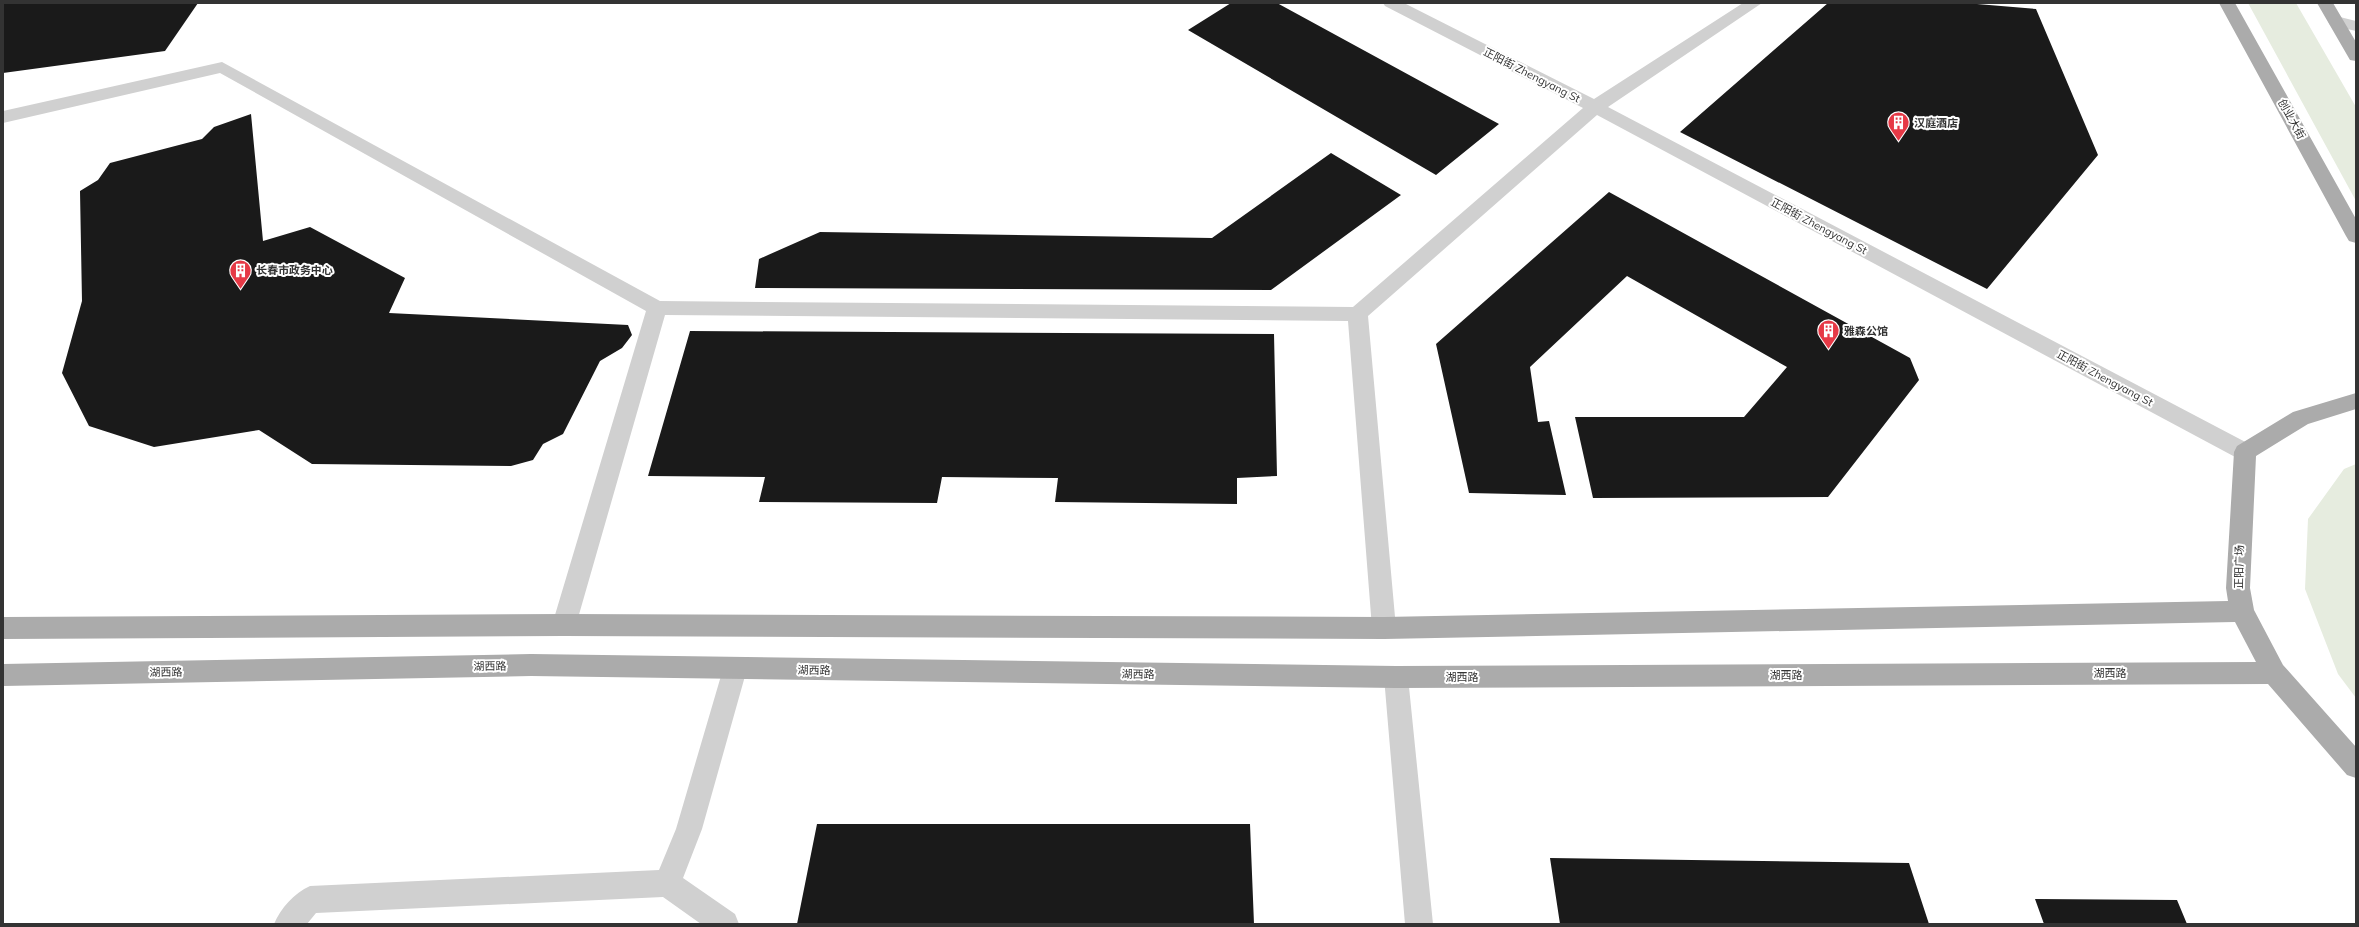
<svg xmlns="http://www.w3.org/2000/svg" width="2359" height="927" viewBox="0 0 2359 927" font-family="Mulish,'Noto Sans SC',sans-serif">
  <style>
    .green { fill: #e6ecdf }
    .building { fill: #1a1a1a }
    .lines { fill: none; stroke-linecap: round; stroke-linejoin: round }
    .minor { fill: #d0d0d0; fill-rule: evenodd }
    .major { fill: #ababab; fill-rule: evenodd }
    .labels { text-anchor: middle; stroke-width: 4; stroke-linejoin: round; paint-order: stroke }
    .street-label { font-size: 11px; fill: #333; stroke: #fff }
    .poi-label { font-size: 11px; font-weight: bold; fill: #333; stroke: #fff; text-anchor: start }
  </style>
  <rect width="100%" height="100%" fill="#fff"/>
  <path class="green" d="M 2248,3 L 2296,3 L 2356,107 L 2356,201 Z
    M 2356,464 L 2356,698 L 2338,674 L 2305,589 L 2308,519 L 2344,469 Z"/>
  <path class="building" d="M 3,3 L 198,3 L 165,51 L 3,73 Z
    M 1231,3 L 1277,3 L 1499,124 L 1436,175 L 1188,30 Z
    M 1828,3 L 1965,3 L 2036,9 L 2098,155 L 1987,289 L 1680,132 Z
    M 251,114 L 263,241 L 310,227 L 405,278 L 389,313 L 628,325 L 632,335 L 622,348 L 600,361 L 563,434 L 543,444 L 533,460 L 511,466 L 312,464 L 259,430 L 154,447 L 89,426 L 62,373 L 82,301 L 80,191 L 98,180 L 110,163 L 202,139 L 214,127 Z
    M 1331,153 L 1401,195 L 1271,290 L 755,288 L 759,259 L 820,232 L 1212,238 Z
    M 1609,192 L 1910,358 L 1919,380 L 1828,497 L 1593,498 L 1575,417 L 1744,417 L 1787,367 L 1627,276 L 1530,367 L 1538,422 L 1549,421 L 1566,495 L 1469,493 L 1436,344 Z
    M 690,331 L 1274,334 L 1277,476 L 1237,478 L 1237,504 L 1055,502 L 1058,478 L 942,477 L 937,503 L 759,502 L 765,477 L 648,476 Z
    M 817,824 L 1250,824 L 1254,924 L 797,924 Z
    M 1550,858 L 1909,863 L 1929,924 L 1560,924 Z
    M 2035,899 L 2177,900 L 2187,924 L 2044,924 Z"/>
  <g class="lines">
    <path class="minor" d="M 1383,3 L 1404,3 L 1594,99 L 1743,3 L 1762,3 L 1608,107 L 2253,446 L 2256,452 L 2253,458 L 2245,461 L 2237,458 L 1597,115 L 1368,316 L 1396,628 L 1393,636 L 1384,639 L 1375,636 L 1372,628 L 1348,321 L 665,315 L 576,625 L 572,633 L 564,636 L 556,633 L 552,625 L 646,311 L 220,73 L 3,123 L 3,111 L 222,62 L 660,301 L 1353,307 L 1583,108 L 1385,6 Z
      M 2336,16 L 2356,21 L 2356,31 L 2330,25 L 2328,21 L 2330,17 Z
      M 735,658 L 744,661 L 747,669 L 702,829 L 683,878 L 735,914 L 739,924 L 701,924 L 663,897 L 316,913 L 307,924 L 274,924 C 281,908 294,893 310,886 L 659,870 L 676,829 L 723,669 L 726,661 Z
      M 1396,666 L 1405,669 L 1408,677 L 1433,924 L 1405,924 L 1384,677 L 1387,669 Z"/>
    <path class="major" d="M 2219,3 L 2235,3 L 2356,219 L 2356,243 L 2349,241 L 2346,236 Z
      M 2317,3 L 2333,3 L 2356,42 L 2356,61 L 2350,60 Z
      M 2356,393 L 2356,409 L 2308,424 L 2256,456 L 2250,588 L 2254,610 L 2283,665 L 2356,747 L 2356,778 L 2347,775 L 2268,684 L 1396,688 L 531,676 L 3,686 L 3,664 L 531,654 L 1396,666 L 2256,662 L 2235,622 L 1384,639 L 564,636 L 3,639 L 3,617 L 564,614 L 1384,617 L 2228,601 L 2226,588 L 2234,452 L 2237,446 L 2293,412 Z"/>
  </g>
  <defs>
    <symbol id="building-pin" viewBox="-11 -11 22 30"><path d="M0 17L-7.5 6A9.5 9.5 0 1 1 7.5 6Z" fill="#e63946" stroke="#fff"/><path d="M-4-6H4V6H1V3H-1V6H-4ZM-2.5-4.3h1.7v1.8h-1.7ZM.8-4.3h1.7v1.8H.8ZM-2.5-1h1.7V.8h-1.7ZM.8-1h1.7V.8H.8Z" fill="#fff"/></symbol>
  </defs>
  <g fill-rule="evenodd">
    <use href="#building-pin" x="1886" y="110" width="25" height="34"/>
    <use href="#building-pin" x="228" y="258" width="25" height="34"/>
    <use href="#building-pin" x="1816" y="318" width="25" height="34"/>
  </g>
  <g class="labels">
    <g class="street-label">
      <text transform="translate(1532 75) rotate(27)" y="4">正阳街 Zhengyang St</text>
      <text transform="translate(2292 119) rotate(61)" y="4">创业大街</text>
      <text transform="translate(1819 226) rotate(28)" y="4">正阳街 Zhengyang St</text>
      <text transform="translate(2105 378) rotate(28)" y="4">正阳街 Zhengyang St</text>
      <text transform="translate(2239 567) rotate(-89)" y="4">正阳广场</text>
      <text transform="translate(490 666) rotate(-1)" y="4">湖西路</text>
      <text transform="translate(814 670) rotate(1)" y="4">湖西路</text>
      <text transform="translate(166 672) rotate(-1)" y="4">湖西路</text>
      <text x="2110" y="677">湖西路</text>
      <text transform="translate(1138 674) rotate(1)" y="4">湖西路</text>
      <text x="1786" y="679">湖西路</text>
      <text x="1462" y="681">湖西路</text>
    </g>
    <g class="poi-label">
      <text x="1914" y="127">汉庭酒店</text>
      <text x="256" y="274">长春市政务中心</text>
      <text x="1844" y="335">雅森公馆</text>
    </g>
  </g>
  <rect width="2359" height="927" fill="none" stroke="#333333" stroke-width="8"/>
</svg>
